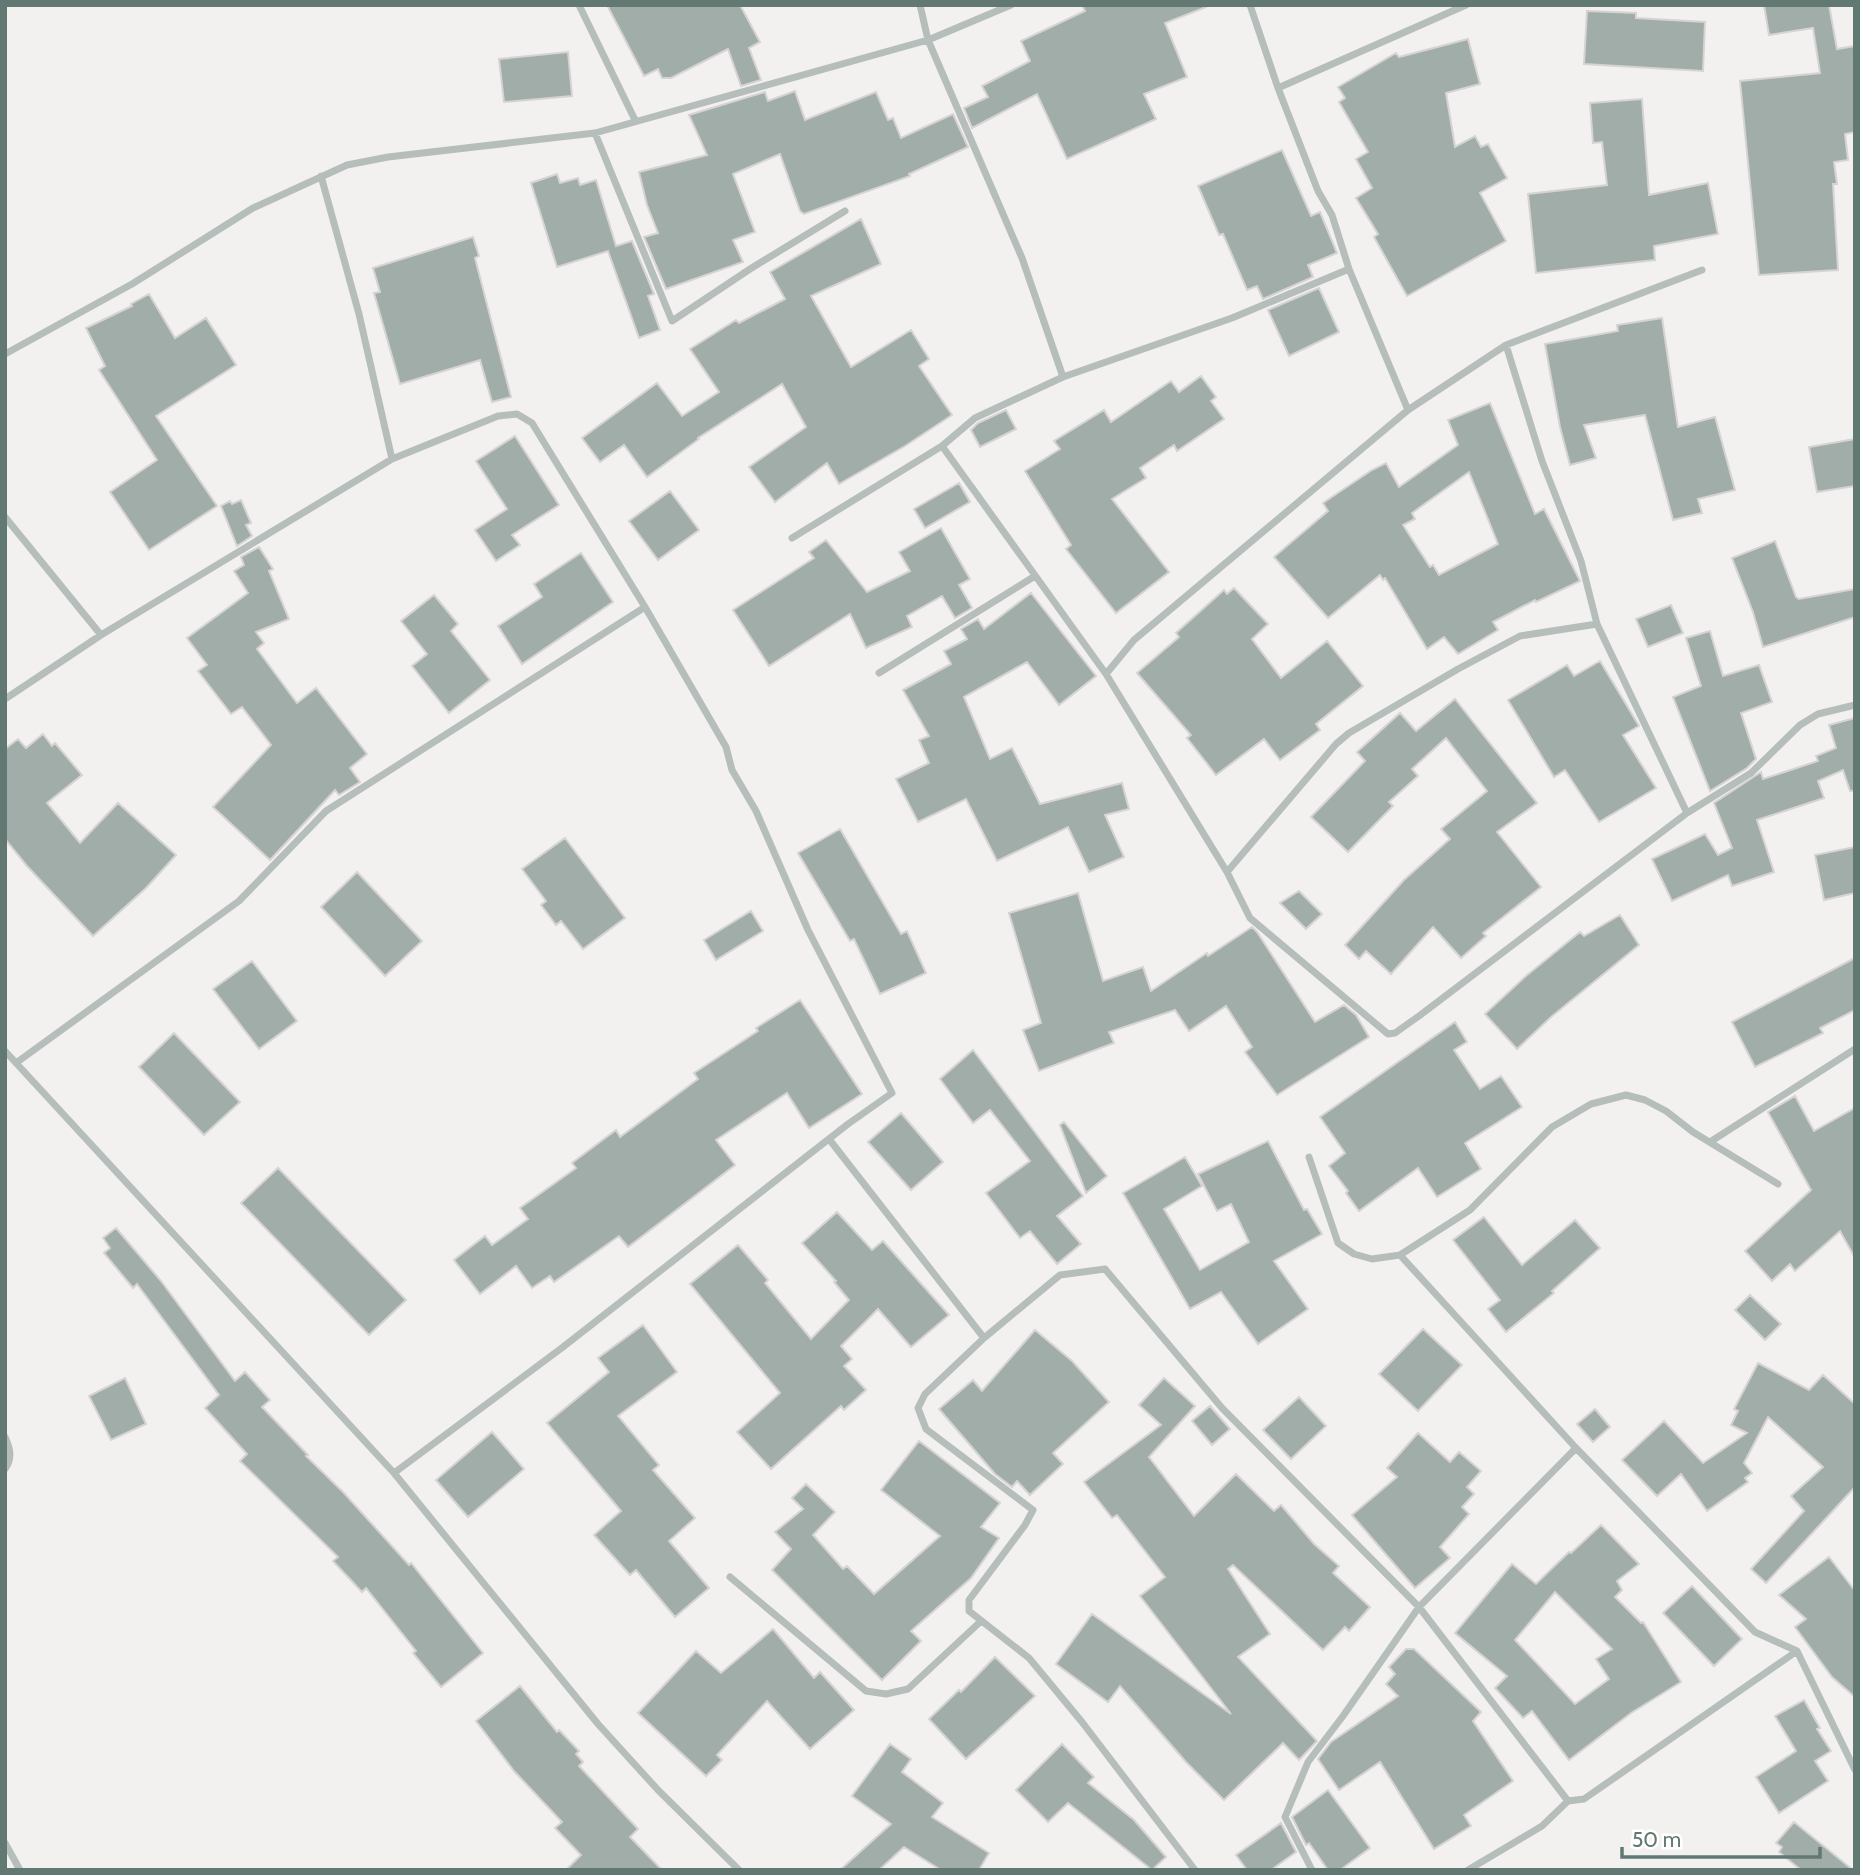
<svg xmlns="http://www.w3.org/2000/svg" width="1860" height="1875" viewBox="0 0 1860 1875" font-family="Cabin,sans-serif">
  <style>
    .building { fill: #a0ada8; stroke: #d5d3d3; stroke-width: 2; fill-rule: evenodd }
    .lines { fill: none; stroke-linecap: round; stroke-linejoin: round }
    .minor { stroke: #b6bebc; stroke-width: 7 }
  </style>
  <rect width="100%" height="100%" fill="#f3f1f0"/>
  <path class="building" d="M 607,5 L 740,5 L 760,42 L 749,48 L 761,80 L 741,86 L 728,49 L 671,78 L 662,78 L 658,69 L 644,76 Z
    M 1082,5 L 1206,5 L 1206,7 L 1165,23 L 1187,77 L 1144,94 L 1156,119 L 1067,159 L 1037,94 L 972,128 L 964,108 L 988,97 L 982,86 L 1030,61 L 1021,41 L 1085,11 Z
    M 1764,5 L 1829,5 L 1837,49 L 1855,46 L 1855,132 L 1845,134 L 1848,160 L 1834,162 L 1837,184 L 1833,184 L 1838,270 L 1759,275 L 1740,81 L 1820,73 L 1813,28 L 1769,35 Z
    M 1587,11 L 1636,13 L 1636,18 L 1705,22 L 1703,71 L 1584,64 Z
    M 1468,39 L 1480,84 L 1446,93 L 1455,147 L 1475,136 L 1481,147 L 1488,144 L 1507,178 L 1480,193 L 1506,241 L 1407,296 L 1374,237 L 1378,234 L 1356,198 L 1372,188 L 1356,159 L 1368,152 L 1339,102 L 1345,98 L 1338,87 L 1396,53 L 1399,57 Z
    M 568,52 L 572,96 L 504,102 L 499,59 Z
    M 795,91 L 805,120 L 876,92 L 888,120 L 893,118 L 901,138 L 953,114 L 968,147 L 909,174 L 910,176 L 804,214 L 800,211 L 780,154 L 733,174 L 755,232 L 733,240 L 743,262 L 666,289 L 644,237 L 658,233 L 647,205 L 639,172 L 707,155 L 689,115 L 765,92 L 768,101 Z
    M 1642,99 L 1649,195 L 1708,183 L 1718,234 L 1654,246 L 1655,260 L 1536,273 L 1528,194 L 1607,185 L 1602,142 L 1593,143 L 1590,103 Z
    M 1282,150 L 1311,216 L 1320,212 L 1337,253 L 1308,265 L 1313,277 L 1263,299 L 1257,286 L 1247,290 L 1223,234 L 1219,235 L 1198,186 Z
    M 557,174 L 560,183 L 578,178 L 580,185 L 596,180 L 616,246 L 632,241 L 654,294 L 648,296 L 660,330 L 639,338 L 608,251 L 557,267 L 531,183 Z
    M 861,219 L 881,264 L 811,296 L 851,367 L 911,330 L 929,359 L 919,366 L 952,415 L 905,446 L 839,484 L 827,463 L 775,502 L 749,467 L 806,427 L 782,384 L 698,438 L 699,439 L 647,477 L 624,445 L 600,462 L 582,438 L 657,383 L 682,416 L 719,392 L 690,349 L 736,320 L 739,323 L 785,299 L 770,272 Z
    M 473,237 L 479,256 L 475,258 L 511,397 L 492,402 L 480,360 L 400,384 L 374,293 L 380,292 L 373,268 Z
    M 1319,288 L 1339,332 L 1289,356 L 1268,310 Z
    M 149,294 L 175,338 L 206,318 L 236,365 L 156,416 L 217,506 L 149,550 L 110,492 L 157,460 L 99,370 L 105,366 L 86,328 L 132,306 L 131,304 Z
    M 1662,318 L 1678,427 L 1715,417 L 1735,490 L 1698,499 L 1702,513 L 1673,520 L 1645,415 L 1584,425 L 1596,458 L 1570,465 L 1560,427 L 1545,344 L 1618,331 L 1617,325 Z
    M 1201,376 L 1216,397 L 1211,401 L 1224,419 L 1177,451 L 1174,445 L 1140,468 L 1146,478 L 1112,499 L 1169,572 L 1116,613 L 1066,549 L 1071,545 L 1025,471 L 1060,449 L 1054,441 L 1104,410 L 1111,422 L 1171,381 L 1179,392 Z
    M 1490,403 L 1535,514 L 1544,509 L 1580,581 L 1536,602 L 1535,600 L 1493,622 L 1498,630 L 1458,654 L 1444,637 L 1427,649 L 1385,578 L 1383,580 L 1380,575 L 1328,618 L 1274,557 L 1328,511 L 1323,503 L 1372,470 L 1386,463 L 1399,487 L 1458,445 L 1448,420 ZM 1469,472 L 1498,544 L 1439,575 L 1433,565 L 1430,567 L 1403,525 L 1415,519 L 1412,513 Z
    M 1006,410 L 1016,429 L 980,447 L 971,430 L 978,423 Z
    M 515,436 L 559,505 L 512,535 L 520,545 L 496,561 L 475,530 L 507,509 L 476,461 Z
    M 1855,439 L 1855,486 L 1817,492 L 1809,447 Z
    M 959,483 L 970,502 L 925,528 L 914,509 Z
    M 670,491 L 699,530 L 658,560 L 629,521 Z
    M 241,500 L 251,523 L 246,525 L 252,536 L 237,546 L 221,506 L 230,501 L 232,504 Z
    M 941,528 L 970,579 L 959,585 L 972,608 L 955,618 L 942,596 L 907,616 L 912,627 L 866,648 L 850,614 L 769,666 L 733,610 L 814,558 L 809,552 L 826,540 L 867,592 L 910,571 L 899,552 Z
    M 1775,541 L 1796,597 L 1799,599 L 1855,589 L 1855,617 L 1763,647 L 1753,612 L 1732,558 Z
    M 259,547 L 273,569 L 269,571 L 289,619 L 256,632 L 264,643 L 257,649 L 297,703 L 316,688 L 367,754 L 350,768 L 360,782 L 339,795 L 335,790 L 270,860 L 213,807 L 271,745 L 242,707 L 231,714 L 198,671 L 207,665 L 187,638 L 248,593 L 234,571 L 244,565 L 241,557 Z
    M 581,553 L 613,602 L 522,664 L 498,626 L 542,597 L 534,584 Z
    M 1234,588 L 1268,624 L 1252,639 L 1281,678 L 1327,641 L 1363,686 L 1316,724 L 1320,730 L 1280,760 L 1264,739 L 1216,775 L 1187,738 L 1191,735 L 1137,673 L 1179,637 L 1176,633 L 1224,590 L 1227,594 Z
    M 1031,593 L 1096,676 L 1059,705 L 1027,662 L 964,697 L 990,759 L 1012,748 L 1040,804 L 1122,783 L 1129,809 L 1105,815 L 1124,857 L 1089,872 L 1068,827 L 997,861 L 966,799 L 918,822 L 896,779 L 929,763 L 919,740 L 929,736 L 903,690 L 951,664 L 944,651 L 967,639 L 961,629 L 978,619 L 984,629 Z
    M 434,595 L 458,624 L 451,631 L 490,680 L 449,713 L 412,666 L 427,654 L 401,621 Z
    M 1671,605 L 1683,633 L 1648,647 L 1636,619 Z
    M 1710,631 L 1723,676 L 1759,665 L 1772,702 L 1741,713 L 1756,759 L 1747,768 L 1710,791 L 1673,697 L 1701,686 L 1686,638 Z
    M 1600,661 L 1639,726 L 1623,735 L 1656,788 L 1599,822 L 1565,770 L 1554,777 L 1508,700 L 1567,665 L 1574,676 Z
    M 1455,699 L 1537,803 L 1497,832 L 1541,887 L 1483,933 L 1486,936 L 1461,958 L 1433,927 L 1391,974 L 1366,951 L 1359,959 L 1345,945 L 1404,880 L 1450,839 L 1441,829 L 1487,791 L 1446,738 L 1412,769 L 1418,776 L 1389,802 L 1393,806 L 1348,852 L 1311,817 L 1365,761 L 1357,752 L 1400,713 L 1416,731 Z
    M 1855,718 L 1855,791 L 1850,791 L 1843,770 L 1818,781 L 1824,798 L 1757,820 L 1774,872 L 1732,886 L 1728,875 L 1672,901 L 1652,859 L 1705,834 L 1718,855 L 1732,848 L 1714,803 L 1761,772 L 1763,779 L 1818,761 L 1816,756 L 1836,748 L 1829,725 Z
    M 43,734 L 52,746 L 55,743 L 82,775 L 47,803 L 80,843 L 118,803 L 176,855 L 146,888 L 93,936 L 27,866 L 5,839 L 5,749 L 18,739 L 26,748 Z
    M 840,829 L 901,934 L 907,931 L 926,973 L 880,994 L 854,939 L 850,941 L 798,853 Z
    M 565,838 L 625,918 L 583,949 L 561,921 L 556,925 L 541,905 L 546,901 L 522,869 Z
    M 1855,847 L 1855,893 L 1824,900 L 1815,855 Z
    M 357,872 L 422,941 L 385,976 L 321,907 Z
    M 1299,891 L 1322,914 L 1306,929 L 1280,903 Z
    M 1078,893 L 1103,981 L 1143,967 L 1151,991 L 1207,953 L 1208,956 L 1252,927 L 1257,932 L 1315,1022 L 1344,1005 L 1356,1015 L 1369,1037 L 1277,1095 L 1245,1052 L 1252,1047 L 1226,1006 L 1189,1031 L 1175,1010 L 1109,1032 L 1114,1043 L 1039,1071 L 1023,1030 L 1041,1023 L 1009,913 Z
    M 751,911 L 763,931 L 716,960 L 704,940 Z
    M 1620,915 L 1639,945 L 1551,1017 L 1517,1049 L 1485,1014 L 1526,976 L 1580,932 L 1584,936 Z
    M 1855,958 L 1855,1010 L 1820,1028 L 1823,1033 L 1755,1067 L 1732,1022 Z
    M 252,961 L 297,1021 L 259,1049 L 213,989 Z
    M 800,1000 L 862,1094 L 809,1128 L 787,1093 L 716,1140 L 735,1165 L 628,1247 L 619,1236 L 554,1282 L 550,1276 L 532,1288 L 516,1266 L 480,1294 L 454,1260 L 485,1236 L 492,1245 L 528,1219 L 520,1208 L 576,1168 L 572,1163 L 616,1130 L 620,1137 L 698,1079 L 694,1073 L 758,1031 L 756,1028 Z
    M 1455,1022 L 1467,1042 L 1454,1050 L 1480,1089 L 1501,1076 L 1522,1107 L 1465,1143 L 1481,1169 L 1437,1197 L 1418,1168 L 1359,1211 L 1346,1193 L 1348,1191 L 1329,1166 L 1345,1153 L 1320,1117 Z
    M 174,1033 L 240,1102 L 204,1135 L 139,1067 Z
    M 973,1050 L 1083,1196 L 1057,1216 L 1081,1244 L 1057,1264 L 1030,1231 L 1020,1238 L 986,1193 L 1030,1161 L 990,1110 L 973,1123 L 940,1079 Z
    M 1795,1096 L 1814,1131 L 1855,1108 L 1855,1258 L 1840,1231 L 1795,1271 L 1790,1264 L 1772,1281 L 1745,1251 L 1811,1190 L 1768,1112 Z
    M 901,1113 L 943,1162 L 911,1190 L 868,1142 Z
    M 1064,1122 L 1107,1176 L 1086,1193 L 1060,1125 Z
    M 1268,1141 L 1304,1210 L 1307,1209 L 1322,1234 L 1274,1261 L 1308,1309 L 1258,1344 L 1221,1292 L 1190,1309 L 1123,1193 L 1185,1157 L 1202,1186 L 1164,1209 L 1200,1270 L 1249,1242 L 1231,1204 L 1217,1211 L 1198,1174 Z
    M 278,1168 L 406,1300 L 369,1335 L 241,1203 Z
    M 837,1212 L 872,1250 L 883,1241 L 949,1315 L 911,1347 L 878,1309 L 841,1346 L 852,1359 L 844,1366 L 866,1390 L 844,1410 L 841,1406 L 771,1469 L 737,1432 L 780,1393 L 690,1284 L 738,1245 L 768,1280 L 765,1283 L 811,1339 L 849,1300 L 834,1282 L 836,1281 L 802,1243 Z
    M 1484,1217 L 1522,1265 L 1575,1220 L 1600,1248 L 1552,1291 L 1554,1293 L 1506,1332 L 1488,1309 L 1500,1300 L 1453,1240 Z
    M 116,1228 L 161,1281 L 235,1381 L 245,1372 L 270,1400 L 262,1407 L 308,1455 L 306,1456 L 343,1492 L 409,1565 L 411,1563 L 483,1653 L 441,1687 L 413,1653 L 416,1651 L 366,1588 L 362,1592 L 333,1561 L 338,1557 L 240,1461 L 247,1454 L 205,1408 L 219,1395 L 137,1284 L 133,1288 L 104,1253 L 110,1248 L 103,1238 Z
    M 1750,1295 L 1781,1324 L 1765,1340 L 1735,1310 Z
    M 643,1325 L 677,1372 L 618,1416 L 659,1465 L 653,1470 L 695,1518 L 669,1541 L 709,1588 L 675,1617 L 636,1570 L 630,1575 L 594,1535 L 621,1511 L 547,1423 L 609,1372 L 598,1358 Z
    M 1423,1329 L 1462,1365 L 1418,1411 L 1379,1374 Z
    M 1035,1330 L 1072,1361 L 1109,1402 L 1053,1453 L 1063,1464 L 1030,1495 L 1017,1481 L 1012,1487 L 995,1474 L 939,1409 L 973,1380 L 982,1391 Z
    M 1758,1363 L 1809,1390 L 1823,1375 L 1855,1404 L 1855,1487 L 1766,1583 L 1751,1569 L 1804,1511 L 1791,1496 L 1823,1467 L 1768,1417 L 1744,1463 L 1752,1473 L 1745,1478 L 1748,1482 L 1707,1511 L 1681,1474 L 1657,1496 L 1622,1460 L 1664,1421 L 1703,1463 L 1747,1433 L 1731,1425 L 1738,1411 L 1734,1409 Z
    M 125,1378 L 146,1424 L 111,1440 L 89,1396 Z
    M 1164,1378 L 1195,1406 L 1149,1457 L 1194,1516 L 1236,1474 L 1274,1511 L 1281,1505 L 1314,1544 L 1339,1566 L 1333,1573 L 1370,1607 L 1349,1631 L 1345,1627 L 1323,1650 L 1233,1565 L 1228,1569 L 1270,1634 L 1238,1657 L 1317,1741 L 1299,1760 L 1283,1743 L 1224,1800 L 1186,1762 L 1120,1686 L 1108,1702 L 1056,1664 L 1092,1614 L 1231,1714 L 1140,1596 L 1165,1577 L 1117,1515 L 1112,1518 L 1084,1482 L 1161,1425 L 1139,1405 Z
    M 1299,1397 L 1326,1426 L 1291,1459 L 1263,1430 Z
    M 1210,1406 L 1230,1429 L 1212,1445 L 1192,1421 Z
    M 1595,1409 L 1610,1427 L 1593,1442 L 1577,1424 Z
    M 492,1432 L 524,1469 L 468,1517 L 436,1480 Z
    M 1418,1433 L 1450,1462 L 1459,1452 L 1481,1471 L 1467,1487 L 1474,1494 L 1462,1507 L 1469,1514 L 1440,1547 L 1450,1558 L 1415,1588 L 1352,1515 L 1397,1477 L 1387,1468 Z
    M 919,1441 L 1000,1503 L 981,1527 L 999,1538 L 971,1578 L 911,1631 L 921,1641 L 882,1680 L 772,1570 L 791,1549 L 775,1532 L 803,1509 L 792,1498 L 806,1484 L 835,1512 L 813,1535 L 843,1569 L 847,1566 L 874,1594 L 940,1536 L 881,1490 Z
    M 1601,1525 L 1639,1564 L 1617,1581 L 1622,1590 L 1615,1597 L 1641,1623 L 1643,1622 L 1681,1682 L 1631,1713 L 1569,1760 L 1532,1711 L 1523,1718 L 1495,1688 L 1507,1676 L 1455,1633 L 1512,1564 L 1536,1584 L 1569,1552 L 1571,1553 ZM 1555,1592 L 1612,1649 L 1596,1659 L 1609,1679 L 1575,1704 L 1515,1640 Z
    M 1829,1557 L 1855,1591 L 1855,1697 L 1832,1677 L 1795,1627 L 1806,1619 L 1779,1595 Z
    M 1692,1586 L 1742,1639 L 1714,1666 L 1663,1613 Z
    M 773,1629 L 814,1678 L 820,1672 L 854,1710 L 810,1749 L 767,1701 L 717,1755 L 722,1760 L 706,1776 L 638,1713 L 696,1651 L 721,1673 Z
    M 1406,1649 L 1414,1649 L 1481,1712 L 1473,1721 L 1513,1781 L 1464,1815 L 1471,1826 L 1434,1849 L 1380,1762 L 1339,1790 L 1318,1759 L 1331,1742 L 1398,1696 L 1386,1684 L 1395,1674 L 1389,1667 Z
    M 995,1657 L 1035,1696 L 966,1759 L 929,1719 L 959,1690 L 961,1692 Z
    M 520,1686 L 557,1732 L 559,1730 L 579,1751 L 576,1754 L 583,1762 L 579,1766 L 638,1829 L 630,1837 L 662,1870 L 566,1870 L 581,1855 L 555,1828 L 562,1822 L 514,1771 L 476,1721 Z
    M 1804,1700 L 1820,1728 L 1817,1729 L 1831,1751 L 1815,1761 L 1828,1781 L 1779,1813 L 1756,1777 L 1796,1751 L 1775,1716 Z
    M 890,1744 L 911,1759 L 902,1772 L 943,1803 L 932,1817 L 989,1853 L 979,1870 L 941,1870 L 904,1847 L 879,1870 L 840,1870 L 891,1824 L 852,1796 Z
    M 1062,1744 L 1094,1777 L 1088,1783 L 1134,1820 L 1166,1857 L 1152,1870 L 1068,1803 L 1048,1822 L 1016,1790 Z
    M 1328,1790 L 1370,1848 L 1340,1870 L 1328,1870 L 1309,1843 L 1306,1845 L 1292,1817 Z
    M 1794,1822 L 1853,1870 L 1801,1870 L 1779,1852 L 1782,1847 L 1776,1843 Z
    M 1281,1823 L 1296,1852 L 1271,1870 L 1247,1870 L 1236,1855 Z"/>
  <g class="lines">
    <path class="minor" d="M 579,5 L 635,120
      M 920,5 L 928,40 L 1011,5
      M 1250,5 L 1278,88 L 1318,191 L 1332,215 L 1349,269 L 1408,410
      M 1278,88 L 1466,5
      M 595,133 L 672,321 L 750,269 L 845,211
      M 321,176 L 359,314 L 392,459
      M 1506,345 L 1542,461 L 1581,561 L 1597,624 L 1687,813
      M 5,354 L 132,284 L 253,208 L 347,165 L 388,157 L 595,133 L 928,40 L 1022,258 L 1063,377 L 975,418 L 942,446 L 1106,674 L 1227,872 L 1250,918 L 1388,1034 L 1395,1033 L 1419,1016 L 1687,813 L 1751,773 L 1800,725 L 1818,714 L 1855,705
      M 1063,377 L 1232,318 L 1349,269
      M 5,517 L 101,635
      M 792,538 L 942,446
      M 879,673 L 1035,576
      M 1106,674 L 1134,640 L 1408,410 L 1506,345 L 1702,270
      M 5,699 L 101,635 L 392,459 L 498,416 L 517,414 L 532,423 L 645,607 L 726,747 L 732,770 L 756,811 L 808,930 L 892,1093 L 848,1124 L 563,1347 L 394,1473
      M 1227,872 L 1336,744 L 1349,733 L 1458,669 L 1520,636 L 1597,624
      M 5,1051 L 394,1473 L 598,1724 L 658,1790 L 739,1870
      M 16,1063 L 239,901 L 326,811 L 645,607
      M 829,1139 L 984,1338
      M 1710,1142 L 1855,1049
      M 1309,1157 L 1338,1243 L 1354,1254 L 1372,1259 L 1400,1255 L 1470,1210 L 1552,1127 L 1591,1104 L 1626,1095 L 1645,1100 L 1666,1111 L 1693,1132 L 1778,1184
      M 1400,1255 L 1576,1448 L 1755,1632 L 1797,1651 L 1855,1770
      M 5,1437 C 10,1448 13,1458 5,1469
      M 730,1577 L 866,1691 L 886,1694 L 908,1689 L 980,1622
      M 5,1843 L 20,1870
      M 1195,1870 L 1082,1722 L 1029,1658 L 969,1611 L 969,1600 L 1025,1525 L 1033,1510 L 926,1429 L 918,1408 L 925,1394 L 984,1338 L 1060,1275 L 1105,1269 L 1222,1408 L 1419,1607 L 1568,1801
      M 1312,1870 L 1285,1817 L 1308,1762 L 1343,1716 L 1419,1607 L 1576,1448
      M 1468,1870 L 1542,1826 L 1568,1801 L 1584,1799 L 1797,1651"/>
  </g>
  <rect width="1860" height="1875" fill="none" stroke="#617972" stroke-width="14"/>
  <path d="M1622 1847v10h198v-10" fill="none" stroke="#617972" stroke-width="3.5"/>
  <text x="1632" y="1847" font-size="21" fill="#617972" stroke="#ffffff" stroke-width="5" paint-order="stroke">50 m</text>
</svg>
